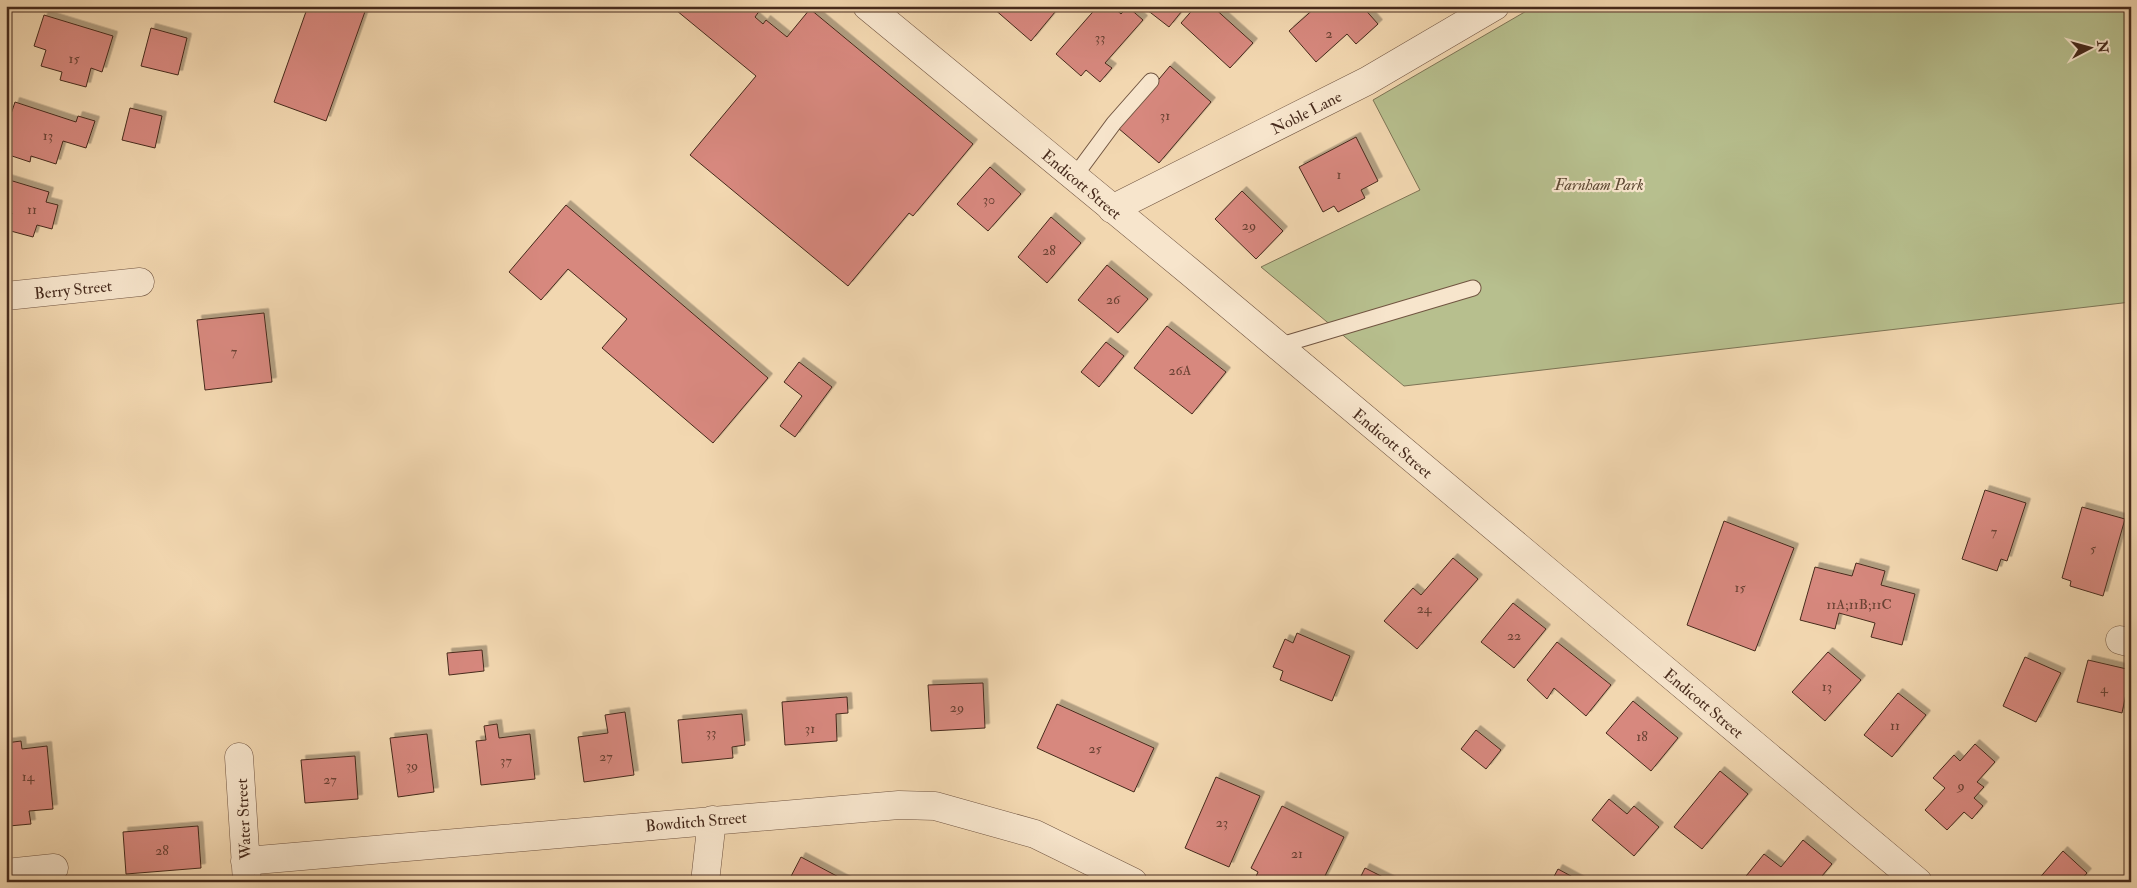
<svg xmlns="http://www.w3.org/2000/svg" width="2137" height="888" viewBox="0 0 2137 888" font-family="'IM FELL Double Pica',serif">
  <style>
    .green { fill: #b7bf8e; stroke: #7e7455 }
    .building { fill: #d7887e; stroke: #462a1c; filter: url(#shadow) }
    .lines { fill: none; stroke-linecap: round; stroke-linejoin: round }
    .service-casing { stroke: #715541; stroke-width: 17 }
    .minor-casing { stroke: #715541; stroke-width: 29 }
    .tertiary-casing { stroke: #715541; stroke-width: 29 }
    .service { stroke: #f7e5cc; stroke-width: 15 }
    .minor { stroke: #f7e5cc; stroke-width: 28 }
    .tertiary { stroke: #f7e5cc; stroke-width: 28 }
    .labels { text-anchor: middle; stroke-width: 4.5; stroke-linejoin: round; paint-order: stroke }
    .number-label { font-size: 14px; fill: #6a4234 }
    .street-label { font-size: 16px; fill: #462a1c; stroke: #f7e5cc }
    .park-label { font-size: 16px; font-style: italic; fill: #5d4833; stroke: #f7e5cc }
  </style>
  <defs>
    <filter id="shadow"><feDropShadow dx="4.5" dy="-4.5" stdDeviation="0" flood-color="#0004"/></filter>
  </defs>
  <rect width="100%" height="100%" fill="#f2d7b0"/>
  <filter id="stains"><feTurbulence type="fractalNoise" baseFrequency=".004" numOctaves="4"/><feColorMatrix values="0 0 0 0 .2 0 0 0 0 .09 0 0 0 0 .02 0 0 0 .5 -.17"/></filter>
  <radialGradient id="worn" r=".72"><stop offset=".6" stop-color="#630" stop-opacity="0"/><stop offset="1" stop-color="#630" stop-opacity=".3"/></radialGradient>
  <path class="green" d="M 1535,6 L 2131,6 L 2131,302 L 1404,386 L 1261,267 L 1420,190 L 1373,100 Z"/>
  <path class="building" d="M 308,6 L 367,6 L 326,121 L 274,102 Z
    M 671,6 L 763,6 L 755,17 L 763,24 L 766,20 L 787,37 L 810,9 L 973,144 L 913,216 L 909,213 L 848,286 L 690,155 L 756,76 Z
    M 994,6 L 1060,6 L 1031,41 L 993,8 Z
    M 1098,6 L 1112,6 L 1121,14 L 1128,7 L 1143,20 L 1105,63 L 1112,68 L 1100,82 L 1086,70 L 1081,76 L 1056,54 Z
    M 1142,6 L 1186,6 L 1169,27 Z
    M 1196,6 L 1212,6 L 1253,43 L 1230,68 L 1181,23 Z
    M 1317,6 L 1362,6 L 1378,24 L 1356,44 L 1347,34 L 1316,62 L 1289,31 Z
    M 44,15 L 113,36 L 102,72 L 91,68 L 86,87 L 60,80 L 62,72 L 41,66 L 46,50 L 34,46 Z
    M 151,28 L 187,38 L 178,75 L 141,66 Z
    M 1170,66 L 1211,102 L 1159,163 L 1118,128 Z
    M 15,102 L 76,122 L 78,116 L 95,121 L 86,148 L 63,141 L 56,164 L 31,156 L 30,162 L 6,154 L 6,129 Z
    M 130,108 L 162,116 L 155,148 L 122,140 Z
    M 1356,137 L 1378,181 L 1361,190 L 1365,198 L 1338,212 L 1334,206 L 1323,212 L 1299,167 Z
    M 990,167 L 1021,194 L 988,231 L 957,204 Z
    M 6,179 L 49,192 L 46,202 L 58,205 L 52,229 L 37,225 L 33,237 L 7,230 L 12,213 L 6,212 Z
    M 1242,191 L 1283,231 L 1256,259 L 1215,219 Z
    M 566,205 L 768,378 L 713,443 L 602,348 L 627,319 L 568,269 L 541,300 L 509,272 Z
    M 1051,217 L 1081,243 L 1047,283 L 1018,257 Z
    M 1107,265 L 1148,299 L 1118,333 L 1078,300 Z
    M 264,313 L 272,382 L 205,390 L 197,320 Z
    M 1167,326 L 1226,372 L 1192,414 L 1134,368 Z
    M 1106,342 L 1124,356 L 1099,387 L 1081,372 Z
    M 799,362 L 832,387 L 795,437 L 780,426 L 802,396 L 784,382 Z
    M 1985,490 L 2026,503 L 2007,561 L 2001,559 L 1997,571 L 1962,559 Z
    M 2082,507 L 2125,519 L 2103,596 L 2070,586 L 2071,581 L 2062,578 Z
    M 1724,521 L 1794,548 L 1755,651 L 1687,625 Z
    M 1453,558 L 1478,579 L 1417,649 L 1384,621 L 1413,588 L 1421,595 Z
    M 1856,563 L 1885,571 L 1881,585 L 1915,594 L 1902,645 L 1871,637 L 1875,623 L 1839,613 L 1835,629 L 1800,620 L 1815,567 L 1852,576 Z
    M 1513,603 L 1546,629 L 1514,668 L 1481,642 Z
    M 1297,633 L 1350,656 L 1332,701 L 1280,680 L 1283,671 L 1273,667 L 1285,639 L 1293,643 Z
    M 1557,642 L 1611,685 L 1586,716 L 1554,688 L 1547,699 L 1527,680 Z
    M 482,650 L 484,671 L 449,675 L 447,653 Z
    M 1828,652 L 1861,680 L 1825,721 L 1792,692 Z
    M 2025,657 L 2061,673 L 2036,722 L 2003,706 Z
    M 2088,660 L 2131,670 L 2122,713 L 2077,702 Z
    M 983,683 L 985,728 L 931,731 L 928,685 Z
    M 1898,693 L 1926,715 L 1892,757 L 1864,735 Z
    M 847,697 L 848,713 L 836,714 L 837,741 L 785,745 L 782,702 Z
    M 1633,701 L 1678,738 L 1651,771 L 1606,733 Z
    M 1057,704 L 1154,748 L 1134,792 L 1037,748 Z
    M 625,712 L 634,775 L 584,782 L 578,737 L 608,733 L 605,715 Z
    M 742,714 L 745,745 L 732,747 L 733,758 L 682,763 L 678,720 Z
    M 497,724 L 499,738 L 530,734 L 535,779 L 481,785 L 476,741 L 486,740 L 484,726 Z
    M 1476,730 L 1501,750 L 1486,769 L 1461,749 Z
    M 427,734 L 434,792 L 398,797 L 390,738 Z
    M 21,741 L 22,749 L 47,746 L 53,809 L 29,811 L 31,824 L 9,826 L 6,802 L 6,743 Z
    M 1975,744 L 1995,762 L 1977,782 L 1984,787 L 1974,798 L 1983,806 L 1972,819 L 1964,812 L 1947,830 L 1925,810 L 1945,788 L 1933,778 L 1954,755 L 1960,761 Z
    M 355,756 L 358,799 L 305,803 L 301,760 Z
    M 1720,771 L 1748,794 L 1702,849 L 1674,827 Z
    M 1216,777 L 1260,796 L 1229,867 L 1185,848 Z
    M 1609,799 L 1627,814 L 1634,806 L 1659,827 L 1634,856 L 1592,820 Z
    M 1282,806 L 1344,837 L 1322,882 L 1254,881 L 1258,872 L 1251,868 Z
    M 198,826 L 201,868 L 126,874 L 123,832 Z
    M 1803,840 L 1832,864 L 1817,882 L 1742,881 L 1764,854 L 1781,867 Z
    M 2063,851 L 2087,873 L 2079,882 L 2036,882 Z
    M 801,857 L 848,882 L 788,882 Z
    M 1365,868 L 1393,882 L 1358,882 Z
    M 1558,869 L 1582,882 L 1551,882 Z"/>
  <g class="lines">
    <defs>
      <path id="service" d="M 1074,177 L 1114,123 L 1151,81
        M 1278,346 L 1473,288"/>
      <path id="minor" d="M 1112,209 L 1367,81 L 1495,6
        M 6,296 L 140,282
        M 2120,640 L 2131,643
        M 239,757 L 247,882
        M 245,861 L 899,805 L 935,806 L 1035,834 L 1133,882
        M 6,873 L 54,868
        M 705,882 L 712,820"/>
      <path id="tertiary" d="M 867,6 L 1190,272 L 1918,882"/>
    </defs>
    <use href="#service" class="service-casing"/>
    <use href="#minor" class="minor-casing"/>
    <use href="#tertiary" class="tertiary-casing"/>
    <use href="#service" class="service"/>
    <use href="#minor" class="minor"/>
    <use href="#tertiary" class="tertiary"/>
  </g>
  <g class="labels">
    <g class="number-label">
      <text x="1329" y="38">2</text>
      <text x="1100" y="42">33</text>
      <text x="74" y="63">15</text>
      <text x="1165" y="120">31</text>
      <text x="48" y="140">13</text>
      <text x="1339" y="179">1</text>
      <text x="989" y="204">30</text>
      <text x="32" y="214">11</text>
      <text x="1249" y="230">29</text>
      <text x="1049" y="255">28</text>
      <text x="1113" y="304">26</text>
      <text x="234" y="356">7</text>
      <text x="1180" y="375">26A</text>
      <text x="1994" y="536">7</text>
      <text x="2093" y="553">5</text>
      <text x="1740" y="592">15</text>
      <text x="1859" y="609">11A;11B;11C</text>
      <text x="1424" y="613">24</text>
      <text x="1514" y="640">22</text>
      <text x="1827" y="691">13</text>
      <text x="2104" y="693">4</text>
      <text x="957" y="712">29</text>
      <text x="1895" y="730">11</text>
      <text x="810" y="733">31</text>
      <text x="711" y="737">33</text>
      <text x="1642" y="741">18</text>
      <text x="1095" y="753">25</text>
      <text x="606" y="761">27</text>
      <text x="506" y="765">37</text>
      <text x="412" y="770">39</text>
      <text x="28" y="781">14</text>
      <text x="330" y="784">27</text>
      <text x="1961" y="790">9</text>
      <text x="1222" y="827">23</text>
      <text x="162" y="855">28</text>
      <text x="1297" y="858">21</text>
    </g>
    <g class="street-label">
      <text transform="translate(1306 112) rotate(-27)" y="6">Noble Lane</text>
      <text transform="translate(1082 184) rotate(40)" y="6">Endicott Street</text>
      <text transform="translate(73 289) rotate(-6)" y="6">Berry Street</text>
      <text transform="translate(1393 443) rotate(40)" y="6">Endicott Street</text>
      <text transform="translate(1704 703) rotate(40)" y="6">Endicott Street</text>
      <text transform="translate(243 819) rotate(-93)" y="6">Water Street</text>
      <text transform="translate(696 821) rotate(-5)" y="6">Bowditch Street</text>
    </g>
    <g class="park-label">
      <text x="1599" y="190">Farnham Park</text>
    </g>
  </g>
  <rect width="2137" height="888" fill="none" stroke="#f2d7b0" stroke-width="25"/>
  <rect x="8" y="8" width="2122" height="873" fill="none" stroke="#462a1c" stroke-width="2.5"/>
  <rect x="12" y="12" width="2112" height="863" fill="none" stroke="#462a1c"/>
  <g transform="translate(2090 48) rotate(84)" stroke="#f7e5cc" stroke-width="4" paint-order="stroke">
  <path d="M0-4L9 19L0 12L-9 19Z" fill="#462a1c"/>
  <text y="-8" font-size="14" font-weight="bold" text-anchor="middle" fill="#462a1c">N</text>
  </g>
  <rect width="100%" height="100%" filter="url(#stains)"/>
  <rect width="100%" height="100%" fill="url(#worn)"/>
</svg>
